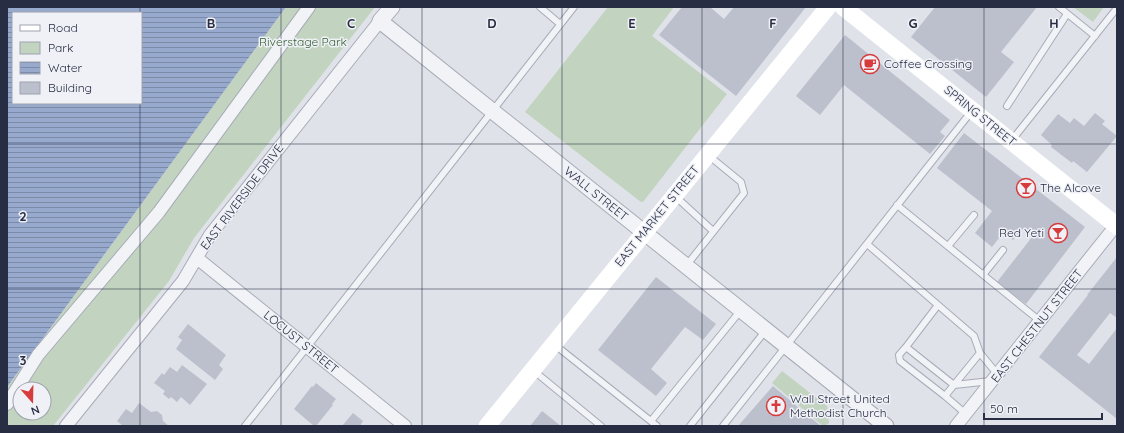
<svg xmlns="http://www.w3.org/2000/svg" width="1124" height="433" viewBox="0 0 1124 433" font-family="Quicksand,sans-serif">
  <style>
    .green { fill: #c2d4bf; fill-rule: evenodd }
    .water { fill: url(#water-rules); fill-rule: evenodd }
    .building { fill: #bcc0cc }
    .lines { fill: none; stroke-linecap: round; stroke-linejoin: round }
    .service-casing { stroke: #a8acb7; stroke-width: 8 }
    .minor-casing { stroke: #a8acb7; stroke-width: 14 }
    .tertiary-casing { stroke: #a8acb7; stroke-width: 17 }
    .service { stroke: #f2f3f7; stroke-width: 6 }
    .minor { stroke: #f2f3f7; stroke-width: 12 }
    .tertiary { stroke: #f2f3f7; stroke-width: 15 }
    .secondary { stroke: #fff; stroke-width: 17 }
    .grid { fill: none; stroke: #272d42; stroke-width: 1; stroke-opacity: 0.55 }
    .labels { text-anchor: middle; stroke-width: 3; stroke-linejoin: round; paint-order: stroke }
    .park-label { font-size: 12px; fill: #355e33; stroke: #eff1f7 }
    .poi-label { font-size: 12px; fill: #272d42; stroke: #eff1f7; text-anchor: start }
    .street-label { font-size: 12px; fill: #272d42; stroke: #eff1f7 }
    .grid-label { font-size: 13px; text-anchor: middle; font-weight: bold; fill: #272d42; stroke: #eff1f7; stroke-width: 3; stroke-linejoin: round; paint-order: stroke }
  </style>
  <defs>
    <pattern id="water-rules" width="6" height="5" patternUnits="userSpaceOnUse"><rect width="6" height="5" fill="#97a9cc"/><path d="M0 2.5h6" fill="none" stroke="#7b8aa7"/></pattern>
  </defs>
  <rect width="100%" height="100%" fill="#dfe2e9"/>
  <path class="green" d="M 286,7 L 375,7 L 194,238 L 169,281 L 53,426 L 7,426 L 7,387 ZM 20,389 L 44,389 L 44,413 L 20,413 Z
    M 608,7 L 674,7 L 652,36 L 727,94 L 643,202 L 641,202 L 525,112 Z
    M 1073,7 L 1104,7 L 1093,22 Z
    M 782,371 L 827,406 L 829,423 L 825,426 L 823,426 L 772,383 Z"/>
  <path class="water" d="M 7,7 L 286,7 L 7,387 ZM 13,13 L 141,13 L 141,103 L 13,103 Z"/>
  <path class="building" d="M 682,7 L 710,7 L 724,19 L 734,7 L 806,7 L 736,96 L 659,35 Z
    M 935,7 L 1037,7 L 1001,52 L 1014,62 L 986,97 L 911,37 Z
    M 845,35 L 950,120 L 940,132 L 945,136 L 930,154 L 844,85 L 820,115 L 796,96 Z
    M 1095,113 L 1105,121 L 1102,124 L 1117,136 L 1087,172 L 1073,161 L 1072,163 L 1051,147 L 1052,145 L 1041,135 L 1058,114 L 1070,123 L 1074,118 L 1084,126 Z
    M 964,133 L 1085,227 L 1026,304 L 997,282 L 1032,237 L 1022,229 L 1013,240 L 1003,233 L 992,247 L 975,233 L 992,211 L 937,168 Z
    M 1117,257 L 1117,318 L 1110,313 L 1077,355 L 1089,364 L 1117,328 L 1117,419 L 1039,357 L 1088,295 L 1087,295 Z
    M 656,277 L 716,324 L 703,340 L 685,327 L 651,369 L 667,383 L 656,396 L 598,350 Z
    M 188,324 L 226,355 L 219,365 L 223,369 L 215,380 L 176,349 L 182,340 L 178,337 Z
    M 182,365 L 207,384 L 190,405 L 181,397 L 177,402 L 171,397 L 169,399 L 163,394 L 165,391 L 154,383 L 162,373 L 164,375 L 170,367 L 177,372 Z
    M 316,383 L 336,399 L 332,404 L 333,405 L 316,426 L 314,426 L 294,409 L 312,386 L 313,387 Z
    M 773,386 L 805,413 L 821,426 L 738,426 Z
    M 139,403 L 151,412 L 157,411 L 162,415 L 163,421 L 169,426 L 123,426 L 117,421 L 126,409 L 132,413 Z
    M 542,411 L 561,426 L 530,426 Z
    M 353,413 L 363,421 L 360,426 L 342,426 Z"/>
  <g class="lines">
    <defs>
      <path id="service" d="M 540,7 L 560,24
        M 1059,7 L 1095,36
        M 1007,106 L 1067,14
        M 1012,140 L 1117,8
        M 675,196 L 713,231
        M 897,205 L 1040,321
        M 867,244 L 974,336 L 980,353 L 998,375
        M 948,246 L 974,215
        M 686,266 L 744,193 L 741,182 L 708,155
        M 983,275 L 1003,250
        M 938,305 L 906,347 L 954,385 L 991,381
        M 555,345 L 657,426
        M 906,347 L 899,355 L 900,361 L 945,396 L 966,414
        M 534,371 L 601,426
        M 945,396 L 980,353
        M 651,421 L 741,310
        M 245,426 L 574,7
        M 690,426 L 766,330
        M 723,426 L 971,112"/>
      <path id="minor" d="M 197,258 L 405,426
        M 7,404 L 38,355 L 159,212 L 309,7
        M 66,426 L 183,281 L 210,235 L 380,21
        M 956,426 L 1117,224"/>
      <path id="tertiary" d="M 392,7 L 380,21 L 886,426"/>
    </defs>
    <use href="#service" class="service-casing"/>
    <use href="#minor" class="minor-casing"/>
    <use href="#tertiary" class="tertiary-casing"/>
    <use href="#service" class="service"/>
    <use href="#minor" class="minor"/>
    <use href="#tertiary" class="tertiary"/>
    <path class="secondary" d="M 843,7 L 1117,226
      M 487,426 L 828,7"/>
  </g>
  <path class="grid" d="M 140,7 L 140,13M 281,7 L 281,426M 422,7 L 422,426M 562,7 L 562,426M 702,7 L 702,426M 843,7 L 843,426M 984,7 L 984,426M 140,103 L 140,426M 7,144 L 1117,144M 7,289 L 1117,289"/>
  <defs>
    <symbol id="cafe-ring" viewBox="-11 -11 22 22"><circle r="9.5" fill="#eff1f7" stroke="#d73b3c" stroke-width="1.5"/><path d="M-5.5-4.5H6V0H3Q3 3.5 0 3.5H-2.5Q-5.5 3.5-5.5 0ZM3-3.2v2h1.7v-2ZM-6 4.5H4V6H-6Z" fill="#d73b3c"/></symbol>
    <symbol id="bar-ring" viewBox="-11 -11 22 22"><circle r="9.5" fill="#eff1f7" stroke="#d73b3c" stroke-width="1.5"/><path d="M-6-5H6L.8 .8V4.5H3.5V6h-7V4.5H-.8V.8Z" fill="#d73b3c"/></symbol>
    <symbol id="church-ring" viewBox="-11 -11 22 22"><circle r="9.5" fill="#eff1f7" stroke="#d73b3c" stroke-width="1.5"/><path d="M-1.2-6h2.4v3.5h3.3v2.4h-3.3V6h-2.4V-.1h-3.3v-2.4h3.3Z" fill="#d73b3c"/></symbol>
  </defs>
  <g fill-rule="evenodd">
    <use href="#cafe-ring" x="859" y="53" width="22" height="22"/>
    <use href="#bar-ring" x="1015" y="177" width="22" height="22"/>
    <use href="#bar-ring" x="1047" y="222" width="22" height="22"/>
    <use href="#church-ring" x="765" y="395" width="22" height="22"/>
  </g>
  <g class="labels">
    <g class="park-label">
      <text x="303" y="46">Riverstage Park</text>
    </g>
    <g class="poi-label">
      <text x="884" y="68">Coffee Crossing</text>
      <text x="1040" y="192">The Alcove</text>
      <text x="1044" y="237" text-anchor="end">Red Yeti</text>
      <text x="790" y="403">Wall Street United<tspan x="790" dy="14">Methodist Church</tspan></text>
    </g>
    <g class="street-label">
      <text transform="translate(980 116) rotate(39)" y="4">SPRING STREET</text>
      <text transform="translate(596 194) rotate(39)" y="4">WALL STREET</text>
      <text transform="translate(242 197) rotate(-53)" y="4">EAST RIVERSIDE DRIVE</text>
      <text transform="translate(657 216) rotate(-51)" y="4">EAST MARKET STREET</text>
      <text transform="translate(1037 326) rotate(-52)" y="4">EAST CHESTNUT STREET</text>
      <text transform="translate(301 342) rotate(39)" y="4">LOCUST STREET</text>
    </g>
  </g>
  <g class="grid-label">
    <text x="211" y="28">B</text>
    <text x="351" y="28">C</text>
    <text x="492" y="28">D</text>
    <text x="632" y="28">E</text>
    <text x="773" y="28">F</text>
    <text x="913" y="28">G</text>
    <text x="1054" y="28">H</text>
    <text x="23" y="221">2</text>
    <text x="23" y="365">3</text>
  </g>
  <rect width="1124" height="433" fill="none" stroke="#272d42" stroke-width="16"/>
  <rect x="12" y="12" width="130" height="92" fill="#eff1f7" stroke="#9fa3af"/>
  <rect x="20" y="25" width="20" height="6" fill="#ffffff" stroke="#9fa3af"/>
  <text x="48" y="32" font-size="12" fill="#272d42">Road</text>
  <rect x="20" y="42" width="20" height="12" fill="#c2d4bf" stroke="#9fa3af"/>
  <text x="48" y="52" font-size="12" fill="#272d42">Park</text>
  <rect x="20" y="62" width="20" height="12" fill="url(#water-rules)" stroke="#9fa3af"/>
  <text x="48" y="72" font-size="12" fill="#272d42">Water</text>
  <rect x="20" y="82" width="20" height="12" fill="#bcc0cc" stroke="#9fa3af"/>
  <text x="48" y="92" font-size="12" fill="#272d42">Building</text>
  <g transform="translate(32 401) rotate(160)"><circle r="19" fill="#eff1f7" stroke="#9fa3af"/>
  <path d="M0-3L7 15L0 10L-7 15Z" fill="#d73b3c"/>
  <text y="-6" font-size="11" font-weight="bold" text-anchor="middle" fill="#272d42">N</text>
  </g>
  <path d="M984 413v6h118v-6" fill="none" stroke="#272d42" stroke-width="2"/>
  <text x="990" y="413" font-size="12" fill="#272d42" stroke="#eff1f7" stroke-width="3" paint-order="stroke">50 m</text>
</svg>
